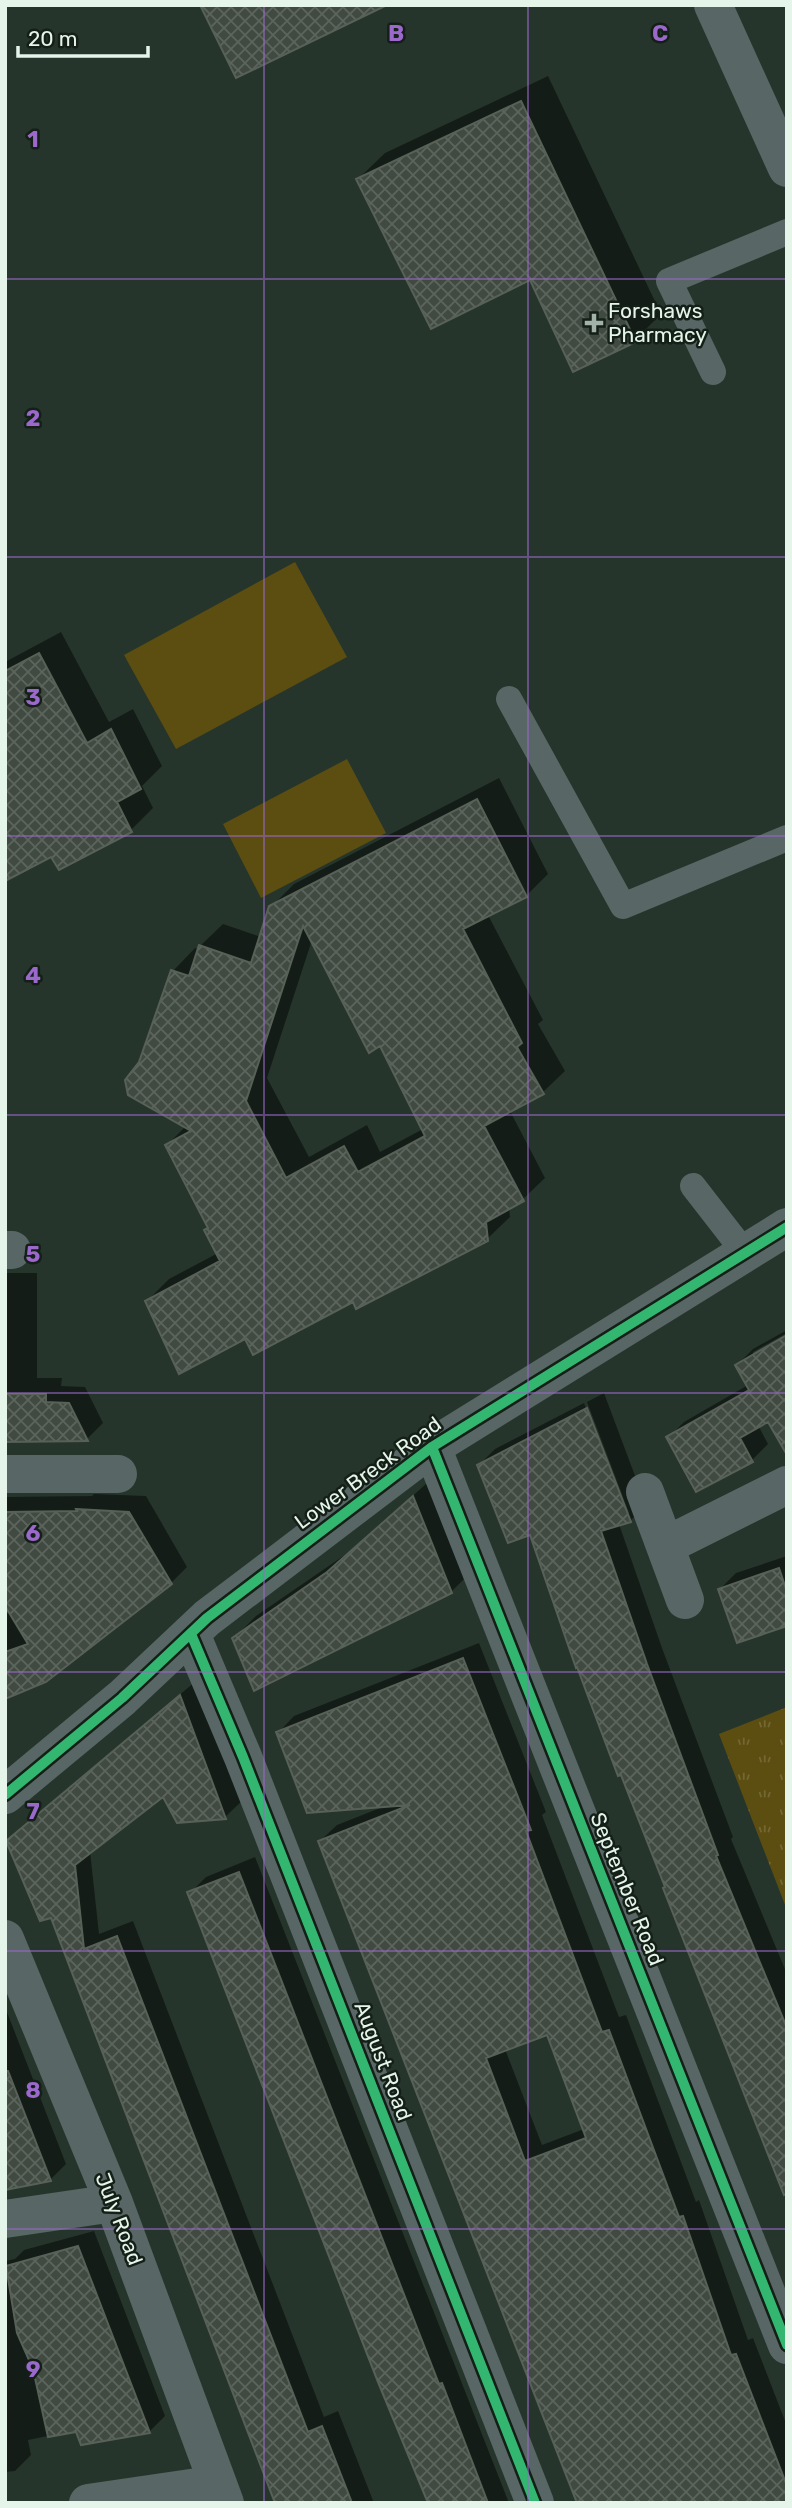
<svg xmlns="http://www.w3.org/2000/svg" width="792" height="2508" viewBox="0 0 792 2508" font-family="Rubik,sans-serif">
  <style>
    .grass { fill: url(#grass-tufts) }
    .park { fill: #5c4d11 }
    .shadow { fill: #0007; fill-rule: evenodd }
    .building { fill: url(#building-cross-hatch); stroke: #586157; stroke-width: 2; fill-rule: evenodd }
    .lines { fill: none; stroke-linecap: round; stroke-linejoin: round }
    .service { stroke: #586765; stroke-width: 26 }
    .minor { stroke: #586765; stroke-width: 38 }
    .tertiary { stroke: #586765; stroke-width: 38 }
    .cycleway-casing { stroke: #131f17; stroke-width: 15 }
    .cycleway { stroke: #33b770; stroke-width: 10 }
    .grid { fill: none; stroke: #9b68cc; stroke-width: 2; stroke-opacity: 0.55 }
    .poi-dot { fill: #a2b2a8; stroke: #131f17; stroke-width: 2.5 }
    .labels { text-anchor: middle; stroke-width: 5; stroke-linejoin: round; paint-order: stroke }
    .poi-label { font-size: 21px; fill: #e5f5ea; stroke: #131f17; text-anchor: start }
    .street-label { font-size: 21px; fill: #e5f5ea; stroke: #131f17 }
    .grid-label { font-size: 23px; text-anchor: middle; font-weight: bold; fill: #9b68cc; stroke: #131f17; stroke-width: 5; stroke-linejoin: round; paint-order: stroke }
  </style>
  <defs>
    <pattern id="grass-tufts" width="24" height="20" patternUnits="userSpaceOnUse" patternTransform="scale(1.75)"><rect width="24" height="20" fill="#5c4d11"/><path d="M3 7l-1-3M5 7V3M7 7l1-3M15 17l-1-3M17 17v-4M19 17l1-3" fill="none" stroke="#736734"/></pattern>
    <pattern id="building-cross-hatch" width="8" height="8" patternUnits="userSpaceOnUse" patternTransform="scale(1.75)"><rect width="8" height="8" fill="#414a41"/><path d="M0 0l8 8M0 8l8-8" fill="none" stroke="#5c655d"/></pattern>
  </defs>
  <rect width="100%" height="100%" fill="#26352c"/>
  <path class="grass" d="M 787,1707 L 787,1910 L 719,1734 Z"/>
  <path class="park" d="M 295,562 L 347,657 L 176,749 L 124,655 Z
    M 347,759 L 386,833 L 261,898 L 223,824 Z"/>
  <path class="shadow" d="M 548,76 L 661,314 L 635,340 L 358,179 L 385,153 Z
    M 61,632 L 109,722 L 133,709 L 162,766 L 142,786 L 153,808 L 131,830 L 52,854 L 5,879 L 5,662 Z
    M 499,778 L 548,874 L 526,896 L 488,915 L 543,1020 L 538,1024 L 565,1071 L 542,1093 L 510,1111 L 545,1178 L 522,1200 L 509,1207 L 510,1217 L 487,1239 L 353,1300 L 245,1336 L 147,1301 L 169,1279 L 218,1253 L 210,1228 L 167,1145 L 186,1126 L 141,1063 L 173,971 L 195,948 L 199,950 L 200,946 L 223,924 L 261,937 L 271,907 L 294,884 ZM 312,940 L 381,1044 L 423,1129 L 380,1152 L 367,1125 L 309,1157 L 267,1078 Z
    M 5,1273 L 37,1273 L 37,1378 L 62,1378 L 61,1386 L 85,1387 L 103,1423 L 87,1439 L 5,1440 Z
    M 787,1330 L 787,1333 L 753,1352 L 758,1425 L 768,1444 L 752,1460 L 697,1490 L 668,1438 L 684,1422 L 748,1385 L 737,1365 L 753,1349 Z
    M 604,1393 L 646,1505 L 630,1521 L 619,1524 L 662,1648 L 733,1837 L 731,1839 L 787,1974 L 787,2198 L 665,1889 L 666,1887 L 531,1533 L 479,1465 L 495,1449 L 584,1403 L 625,1513 L 629,1513 L 587,1402 Z
    M 436,1475 L 474,1569 L 451,1592 L 255,1689 L 234,1638 L 256,1616 L 352,1550 Z
    M 94,1494 L 146,1496 L 187,1567 L 171,1583 L 5,1698 L 5,1614 L 11,1612 L 5,1603 L 5,1497 L 92,1496 Z
    M 787,1556 L 787,1624 L 720,1589 L 736,1573 Z
    M 479,1643 L 546,1812 L 542,1815 L 619,2017 L 626,2015 L 696,2202 L 699,2200 L 748,2340 L 753,2338 L 787,2426 L 787,2503 L 579,2503 L 320,1841 L 337,1825 L 385,1806 L 278,1733 L 294,1716 ZM 548,2033 L 584,2129 L 542,2145 L 505,2049 Z
    M 196,1681 L 241,1802 L 225,1817 L 164,1794 L 90,1851 L 99,1934 L 133,1921 L 324,2417 L 338,2411 L 374,2503 L 277,2503 L 52,1915 L 8,1842 L 24,1825 Z
    M 255,1857 L 509,2503 L 428,2503 L 190,1893 L 206,1877 Z
    M 5,2007 L 66,2164 L 50,2180 L 5,2189 Z
    M 94,2231 L 165,2416 L 149,2432 L 77,2430 L 28,2440 L 31,2455 L 15,2471 L 5,2472 L 5,2261 L 15,2259 L 24,2250 Z"/>
  <path class="building" d="M 200,5 L 387,5 L 236,78 Z
    M 521,101 L 636,342 L 573,372 L 530,280 L 431,329 L 356,179 Z
    M 39,653 L 87,743 L 111,729 L 141,789 L 117,802 L 132,832 L 59,870 L 51,857 L 5,881 L 5,671 Z
    M 477,799 L 527,897 L 463,929 L 522,1043 L 517,1047 L 544,1094 L 484,1126 L 524,1201 L 486,1222 L 488,1241 L 356,1309 L 353,1302 L 253,1355 L 245,1339 L 179,1374 L 145,1301 L 220,1261 L 204,1230 L 208,1228 L 165,1145 L 191,1131 L 128,1095 L 125,1080 L 139,1062 L 171,970 L 189,976 L 199,945 L 251,963 L 269,906 ZM 303,926 L 369,1053 L 380,1046 L 425,1136 L 358,1172 L 344,1146 L 286,1178 L 246,1101 Z
    M 787,1335 L 787,1455 L 768,1422 L 740,1438 L 753,1462 L 696,1492 L 666,1437 L 749,1390 L 735,1365 Z
    M 5,1394 L 46,1394 L 46,1402 L 69,1403 L 88,1441 L 5,1442 Z
    M 587,1408 L 631,1522 L 601,1531 L 647,1664 L 718,1855 L 716,1856 L 787,2028 L 787,2194 L 784,2195 L 663,1888 L 665,1887 L 621,1775 L 618,1776 L 577,1667 L 576,1668 L 530,1535 L 508,1543 L 477,1465 Z
    M 413,1496 L 452,1593 L 254,1691 L 232,1638 L 327,1572 Z
    M 76,1509 L 129,1512 L 172,1584 L 46,1682 L 5,1699 L 5,1652 L 28,1644 L 5,1606 L 5,1512 L 77,1511 Z
    M 779,1568 L 787,1592 L 787,1626 L 737,1643 L 718,1589 Z
    M 463,1658 L 531,1830 L 526,1831 L 602,2032 L 609,2030 L 679,2217 L 683,2216 L 731,2355 L 736,2354 L 787,2486 L 787,2503 L 577,2503 L 318,1841 L 410,1805 L 307,1813 L 276,1732 ZM 547,2035 L 586,2138 L 525,2161 L 486,2058 Z
    M 180,1695 L 226,1819 L 177,1823 L 163,1797 L 75,1865 L 84,1949 L 117,1936 L 308,2432 L 322,2426 L 352,2503 L 275,2503 L 51,1918 L 40,1921 L 6,1841 Z
    M 239,1872 L 439,2384 L 442,2383 L 488,2503 L 428,2503 L 378,2382 L 187,1892 Z
    M 5,2071 L 8,2071 L 51,2181 L 5,2190 Z
    M 78,2246 L 150,2433 L 81,2445 L 76,2432 L 48,2437 L 33,2369 L 17,2333 L 6,2266 Z"/>
  <g class="lines">
    <path class="service" d="M 713,372 L 669,281 L 787,232
      M 509,699 L 623,906 L 787,838
      M 693,1186 L 745,1253"/>
    <path class="minor" d="M 713,5 L 787,168
      M 5,1250 L 12,1250
      M 432,1447 L 787,2345
      M 5,1474 L 118,1474
      M 645,1492 L 685,1600
      M 665,1546 L 787,1485
      M 191,1634 L 243,1757 L 535,2503
      M 5,1939 L 114,2203 L 225,2503
      M 5,2219 L 114,2203
      M 88,2503 L 218,2484"/>
    <path class="tertiary" d="M 5,1795 L 122,1698 L 207,1618 L 432,1447 L 787,1227"/>
    <defs>
      <path id="cycleway" d="M 432,1447 L 787,2345
        M 191,1634 L 243,1757 L 535,2503
        M 5,1795 L 122,1698 L 207,1618 L 432,1447 L 787,1227"/>
    </defs>
    <use href="#cycleway" class="cycleway-casing"/>
    <use href="#cycleway" class="cycleway"/>
  </g>
  <path class="grid" d="M 264,5 L 264,2503M 528,5 L 528,2503M 5,279 L 787,279M 5,557 L 787,557M 5,836 L 787,836M 5,1115 L 787,1115M 5,1393 L 787,1393M 5,1672 L 787,1672M 5,1951 L 787,1951M 5,2229 L 787,2229"/>
  <path class="poi-dot" d="M590.5 312.5h7v7h7v7h-7v7h-7v-7h-7v-7h7z"/>
  <g class="labels">
    <g class="poi-label">
      <text x="608" y="318">Forshaws<tspan x="608" dy="24">Pharmacy</tspan></text>
    </g>
    <g class="street-label">
      <text transform="translate(368 1473) rotate(-36)" y="7">Lower Breck Road</text>
      <text transform="translate(627 1889) rotate(68)" y="7">September Road</text>
      <text transform="translate(383 2061) rotate(69)" y="7">August Road</text>
      <text transform="translate(119 2219) rotate(69)" y="7">July Road</text>
    </g>
  </g>
  <g class="grid-label">
    <text x="396" y="41">B</text>
    <text x="660" y="41">C</text>
    <text x="33" y="147">1</text>
    <text x="33" y="426">2</text>
    <text x="33" y="705">3</text>
    <text x="33" y="983">4</text>
    <text x="33" y="1262">5</text>
    <text x="33" y="1541">6</text>
    <text x="33" y="1819">7</text>
    <text x="33" y="2098">8</text>
    <text x="33" y="2377">9</text>
  </g>
  <rect width="792" height="2508" fill="none" stroke="#e5f5ea" stroke-width="14"/>
  <path d="M18 46v10h130v-10" fill="none" stroke="#e5f5ea" stroke-width="3.5"/>
  <text x="28" y="46" font-size="21" fill="#e5f5ea" stroke="#131f17" stroke-width="5" paint-order="stroke">20 m</text>
</svg>
